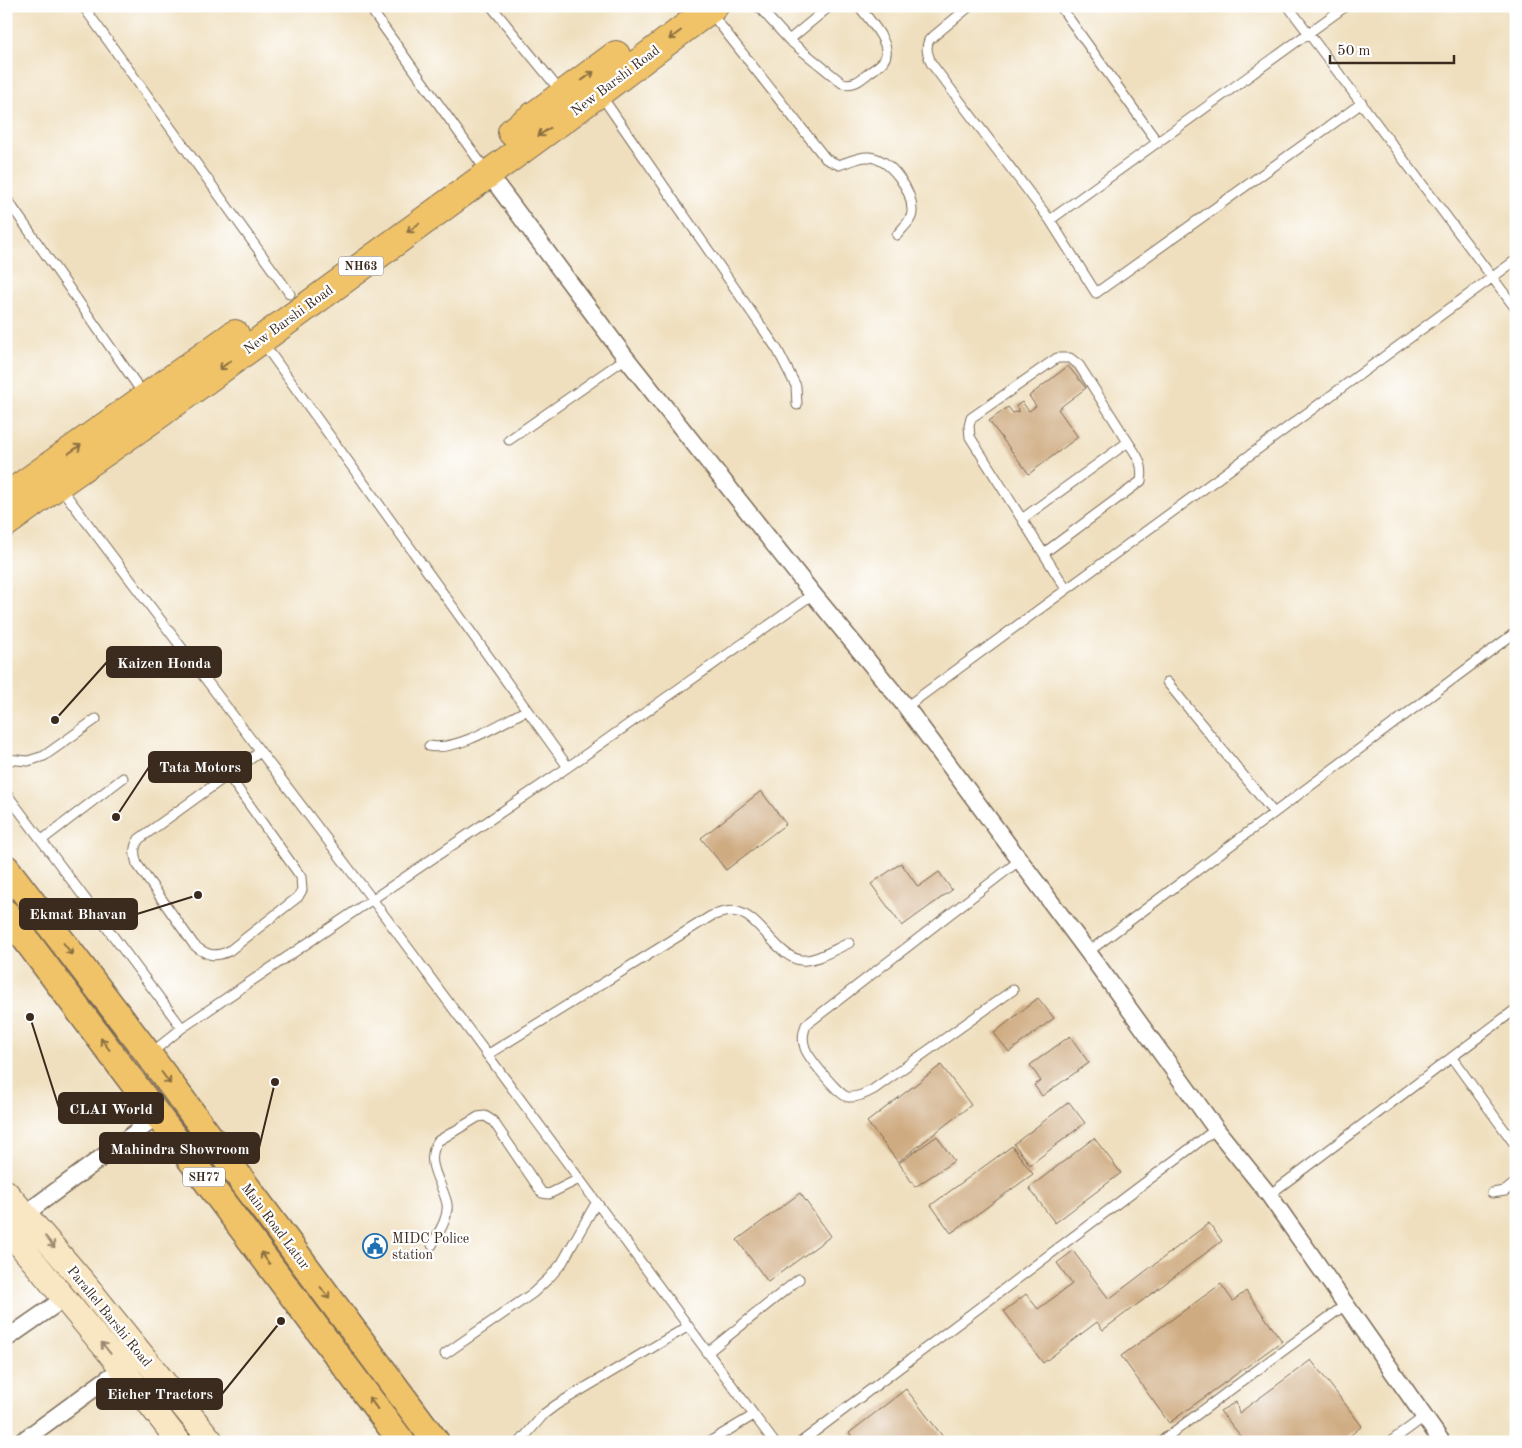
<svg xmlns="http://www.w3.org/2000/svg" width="1522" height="1448" viewBox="0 0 1522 1448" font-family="'Old Standard TT',serif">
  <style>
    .building { fill: #cfab81 }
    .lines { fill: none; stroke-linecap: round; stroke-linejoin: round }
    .lane-casing { stroke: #7a6956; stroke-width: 11 }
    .street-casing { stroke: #7a6956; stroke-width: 19 }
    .secondary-casing { stroke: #7a6956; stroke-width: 26 }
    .primary-casing { stroke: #7a6956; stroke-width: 29 }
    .highway-casing { stroke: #7a6956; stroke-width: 30 }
    .lane { stroke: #fff; stroke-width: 9 }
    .street { stroke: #fff; stroke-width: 16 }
    .secondary { stroke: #f9e7c3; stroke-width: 24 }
    .primary { stroke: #f0c369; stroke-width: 26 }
    .highway { stroke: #f0c369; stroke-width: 28 }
    .oneway { stroke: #8c6f40 }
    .oneway2 { stroke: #9a8870 }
    .labels { text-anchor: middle; stroke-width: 4.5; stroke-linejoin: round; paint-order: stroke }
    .shield { fill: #fff; stroke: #766a62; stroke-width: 1 }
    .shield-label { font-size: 12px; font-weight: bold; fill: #3b2a1e }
    .street-label { font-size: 14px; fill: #3b2a1e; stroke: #fff }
    .poi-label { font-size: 14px; fill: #3b2a1e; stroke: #fff; text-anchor: start }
    .leader { fill: none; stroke: #3b2a1e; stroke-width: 2 }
    .callout-dot { fill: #3b2a1e; stroke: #fff; stroke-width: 2 }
    .callout { fill: #3b2a1e; stroke: #3b2a1e; stroke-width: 2 }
    .callout-label { font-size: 15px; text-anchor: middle; font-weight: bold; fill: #fff }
  </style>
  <rect width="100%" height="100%" fill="#fff"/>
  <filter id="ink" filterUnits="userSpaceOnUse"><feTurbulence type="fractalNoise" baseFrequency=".02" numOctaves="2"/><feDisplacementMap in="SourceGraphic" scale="10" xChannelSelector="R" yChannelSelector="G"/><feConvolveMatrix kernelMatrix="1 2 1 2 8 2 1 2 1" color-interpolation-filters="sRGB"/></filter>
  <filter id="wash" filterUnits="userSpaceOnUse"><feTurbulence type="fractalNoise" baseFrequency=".0096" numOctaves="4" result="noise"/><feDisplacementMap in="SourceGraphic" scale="20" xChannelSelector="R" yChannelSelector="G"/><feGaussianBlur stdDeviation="1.12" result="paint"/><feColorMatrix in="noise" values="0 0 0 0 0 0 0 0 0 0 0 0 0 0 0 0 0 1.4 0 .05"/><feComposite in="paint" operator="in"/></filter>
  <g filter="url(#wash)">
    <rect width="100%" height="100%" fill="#efdfbe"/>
    <g id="blocks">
      <path class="building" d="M 1068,366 L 1086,388 L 1058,409 L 1078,437 L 1029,474 L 989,421 L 1008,407 L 1013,413 L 1019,411 L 1016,406 L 1022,402 L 1029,411 L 1036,406 L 1029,396 Z
        M 761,791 L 786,824 L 726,870 L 701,838 Z
        M 901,863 L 918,887 L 939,872 L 952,890 L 902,926 L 871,884 Z
        M 1038,998 L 1054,1018 L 1009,1052 L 994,1033 Z
        M 1070,1036 L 1089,1063 L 1042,1096 L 1034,1085 L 1041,1081 L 1030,1065 Z
        M 941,1065 L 971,1105 L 898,1162 L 867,1122 Z
        M 1069,1102 L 1085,1123 L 1030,1165 L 1014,1144 Z
        M 937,1136 L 954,1161 L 915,1187 L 899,1163 Z
        M 1094,1138 L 1121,1173 L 1055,1223 L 1029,1188 Z
        M 1012,1146 L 1033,1174 L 951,1233 L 931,1205 Z
        M 800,1193 L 831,1236 L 768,1282 L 737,1240 Z
        M 1209,1223 L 1222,1241 L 1103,1330 L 1097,1322 L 1043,1363 L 1004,1311 L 1026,1294 L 1038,1309 L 1072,1284 L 1057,1263 L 1073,1251 L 1109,1299 Z
        M 1221,1284 L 1233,1301 L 1246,1291 L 1282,1341 L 1169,1423 L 1121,1356 Z
        M 1311,1360 L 1362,1426 L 1342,1442 L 1246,1442 L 1220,1411 L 1236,1402 L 1239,1413 Z
        M 906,1389 L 947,1442 L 856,1442 L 849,1433 Z"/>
    </g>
  </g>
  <g filter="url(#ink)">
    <use href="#blocks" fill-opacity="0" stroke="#7a6956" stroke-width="1"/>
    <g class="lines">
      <defs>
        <path id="lane" d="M 83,6 L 290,294
          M 370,6 L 375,15 L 487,172
          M 491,6 L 561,92
          M 758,6 L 789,40 L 842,83 C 854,86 860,80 870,72 C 874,69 881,65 884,60 C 894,45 868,19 859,6
          M 970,6 L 929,40 C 925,49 928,54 931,63 L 1050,220
          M 1060,6 L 1158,143
          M 1288,6 L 1516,309
          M 1346,6 L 1050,220 L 1096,293 L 1362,103
          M 710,12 L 826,159 L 839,165 C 848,162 860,156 869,157 C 891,159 913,191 912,212 C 912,221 902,228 897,235
          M 789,40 L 830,6
          M 600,94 L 777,349 L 796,386 L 797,405
          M 6,198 L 144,395
          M 263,343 L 568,767
          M 509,440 L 626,358
          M 60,487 L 372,899 L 774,1442
          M 1022,519 L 1128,442 C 1137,456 1144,463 1141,481 L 1044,553
          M 1066,589 L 970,437 L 969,426 L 971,418 L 1057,358 L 1070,358 L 1079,365 L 1128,442
          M 1167,682 L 1274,813
          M 906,707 L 1516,260
          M 429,746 C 457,752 501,723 527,710
          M 6,759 L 28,761 L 44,756 L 96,719
          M 228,775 L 301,877 L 302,890 L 298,897 L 229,951 C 214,958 206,955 194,945 L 137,864 C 134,854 133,848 139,839 L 260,752
          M 6,793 L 182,1028
          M 42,840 L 123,778
          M 1088,952 L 1516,632
          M 1013,990 L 874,1089 C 867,1093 857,1098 848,1097 C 839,1096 808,1057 805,1048 C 802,1039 803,1034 806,1025 L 1020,860
          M 150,1054 L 182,1028 L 568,767 L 813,594
          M 487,1055 L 711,916 C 720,913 729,910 738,912 C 762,918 780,963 806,960 C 820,959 835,949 849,943
          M 1452,1058 L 1516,1146
          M 1492,1193 L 1505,1191 L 1516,1182
          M 1269,1195 L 1516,1009
          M 432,1245 C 438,1233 449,1218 447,1204 C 443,1183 423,1163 438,1141 L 478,1117 L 485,1116 L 493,1121 L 542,1193 L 549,1194 L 579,1179
          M 707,1353 L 799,1279
          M 445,1354 L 533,1293 L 549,1278 L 562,1263 L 596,1203
          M 520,1442 L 544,1414 L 556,1405 L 687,1327
          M 709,1442 L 754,1415
          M 801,1442 L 1216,1129
          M 1160,1442 L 1345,1305
          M 1390,1442 L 1424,1417"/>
        <path id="street" d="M 488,173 L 626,358 L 813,594 L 906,707 L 1088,952 L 1216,1129 L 1269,1195 L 1442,1442
          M 18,1219 L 158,1116
          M 6,1339 L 65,1298
          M 21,1442 L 122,1368"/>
        <path id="secondary" d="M 6,1192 L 85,1284 L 212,1442
          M 6,1228 L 122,1368 L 179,1442"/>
        <path id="primary" d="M 6,868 L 149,1055 L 436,1442
          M 6,913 L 402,1442"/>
        <path id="highway" d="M 512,132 L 616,55
          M 6,497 L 235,334
          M 6,523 L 59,484 L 158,415 L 576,110 L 714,6"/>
      </defs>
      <use href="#lane" class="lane-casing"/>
      <use href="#street" class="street-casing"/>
      <use href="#secondary" class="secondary-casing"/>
      <use href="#primary" class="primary-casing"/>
      <use href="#highway" class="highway-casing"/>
      <use href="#lane" class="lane"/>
      <use href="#street" class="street"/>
      <use href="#secondary" class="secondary"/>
      <use href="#primary" class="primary"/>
      <use href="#highway" class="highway"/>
    </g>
    <defs><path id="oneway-shaft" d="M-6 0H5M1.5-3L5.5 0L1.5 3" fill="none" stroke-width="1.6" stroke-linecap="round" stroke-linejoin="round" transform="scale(1.25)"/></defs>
    <g class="oneway">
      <use href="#oneway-shaft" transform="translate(675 35) rotate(143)"/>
      <use href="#oneway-shaft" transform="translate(588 76) rotate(-36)"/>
      <use href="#oneway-shaft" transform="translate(544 132) rotate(145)"/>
      <use href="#oneway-shaft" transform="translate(413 228) rotate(144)"/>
      <use href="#oneway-shaft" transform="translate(225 365) rotate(143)"/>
      <use href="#oneway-shaft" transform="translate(75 449) rotate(-35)"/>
      <use href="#oneway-shaft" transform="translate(68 949) rotate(53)"/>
      <use href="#oneway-shaft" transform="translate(105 1044) rotate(-127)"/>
      <use href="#oneway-shaft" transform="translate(166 1078) rotate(53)"/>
      <use href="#oneway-shaft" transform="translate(265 1258) rotate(-127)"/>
      <use href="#oneway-shaft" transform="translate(325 1293) rotate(53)"/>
      <use href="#oneway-shaft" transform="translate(373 1403) rotate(-126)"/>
    </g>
    <g class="oneway2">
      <use href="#oneway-shaft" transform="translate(50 1242) rotate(50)"/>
      <use href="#oneway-shaft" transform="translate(106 1348) rotate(-129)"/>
    </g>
  </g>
  <defs>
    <symbol id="civic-ring" viewBox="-11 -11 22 22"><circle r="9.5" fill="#fff" stroke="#1f6fb2" stroke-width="1.5"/><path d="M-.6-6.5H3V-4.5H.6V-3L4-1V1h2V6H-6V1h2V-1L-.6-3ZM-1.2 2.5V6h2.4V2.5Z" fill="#1f6fb2"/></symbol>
  </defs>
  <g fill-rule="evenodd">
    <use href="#civic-ring" x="361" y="1232" width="28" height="28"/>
  </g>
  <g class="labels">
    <g class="shield">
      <rect x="338.5" y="256.5" width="45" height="19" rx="4"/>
      <rect x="183" y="1167.5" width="42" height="19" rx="4"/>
    </g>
    <g class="shield-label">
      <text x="361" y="270">NH63</text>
      <text x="204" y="1181">SH77</text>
    </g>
    <g class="street-label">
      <text transform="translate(615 80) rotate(-37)" y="5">New Barshi Road</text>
      <text transform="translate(288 319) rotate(-36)" y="5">New Barshi Road</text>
      <text transform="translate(276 1226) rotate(53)" y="5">Main Road Latur</text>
      <text transform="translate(110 1316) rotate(51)" y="5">Parallel Barshi Road</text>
    </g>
    <g class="poi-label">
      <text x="392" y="1243">MIDC Police<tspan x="392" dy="16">station</tspan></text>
    </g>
  </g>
  <path class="leader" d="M55 720L107 662M116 817L149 767M198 895L137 914M30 1017L59 1108M275 1082L259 1148M281 1321L222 1394"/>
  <g class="callout-dot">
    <circle cx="55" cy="720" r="5"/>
    <circle cx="116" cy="817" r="5"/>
    <circle cx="198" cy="895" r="5"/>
    <circle cx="30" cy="1017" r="5"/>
    <circle cx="275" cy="1082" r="5"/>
    <circle cx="281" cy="1321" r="5"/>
  </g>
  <g class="callout">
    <rect x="107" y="647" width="114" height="30" rx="5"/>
    <rect x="149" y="752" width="102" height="30" rx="5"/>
    <rect x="20" y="899" width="117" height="30" rx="5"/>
    <rect x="59" y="1093" width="104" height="30" rx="5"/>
    <rect x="100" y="1133" width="159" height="30" rx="5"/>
    <rect x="97" y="1379" width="125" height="30" rx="5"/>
  </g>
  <g class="callout-label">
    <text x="164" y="668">Kaizen Honda</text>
    <text x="200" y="772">Tata Motors</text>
    <text x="78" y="919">Ekmat Bhavan</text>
    <text x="111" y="1114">CLAI World</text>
    <text x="180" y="1154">Mahindra Showroom</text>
    <text x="160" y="1399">Eicher Tractors</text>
  </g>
  <rect width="1522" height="1448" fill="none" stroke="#fff" stroke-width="25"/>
  <path d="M1330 55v8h124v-8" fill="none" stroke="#3b2a1e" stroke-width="2.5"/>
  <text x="1337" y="55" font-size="15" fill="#3b2a1e" stroke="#ffffff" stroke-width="4" paint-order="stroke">50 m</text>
</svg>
